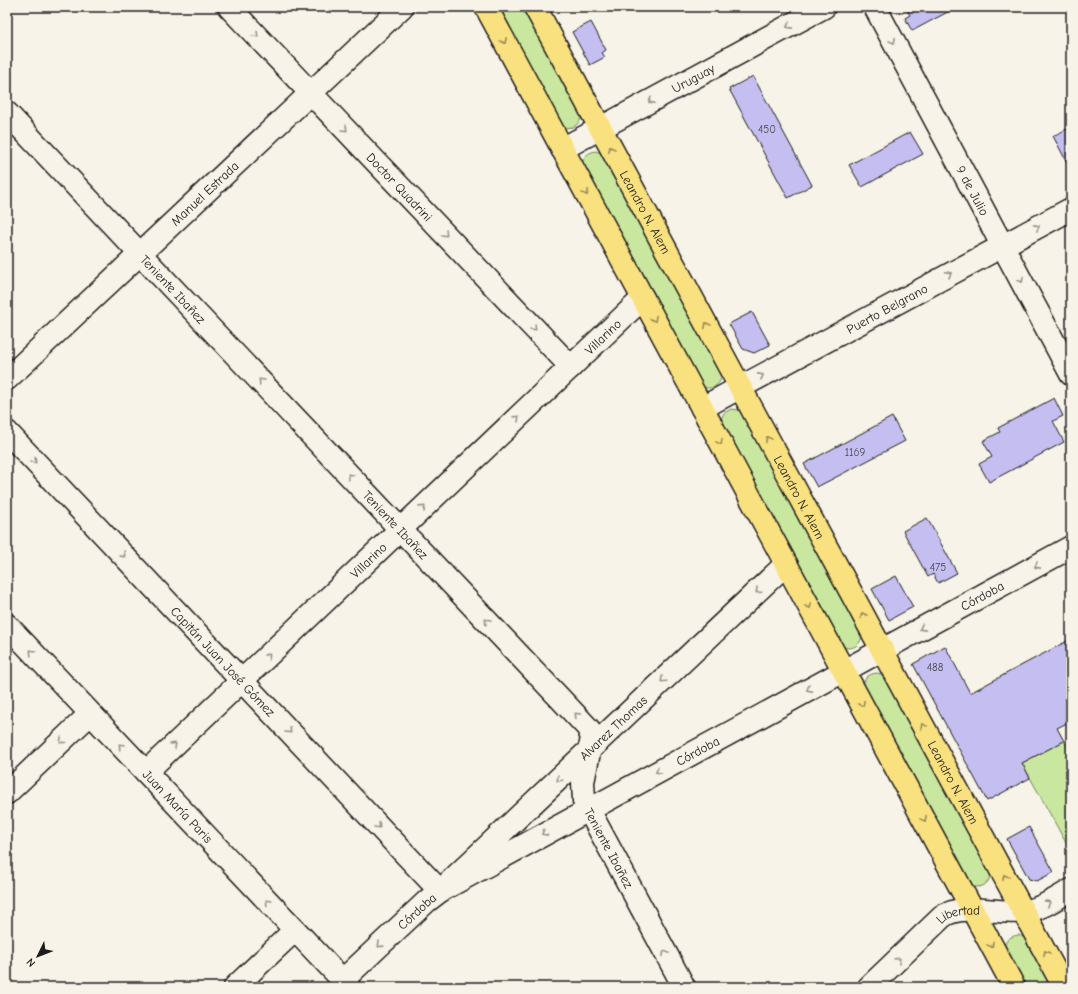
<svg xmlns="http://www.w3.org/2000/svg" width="1078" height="994" viewBox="0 0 1078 994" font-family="'Comic Neue',sans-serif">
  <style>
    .green { fill: #c9e79e; stroke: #72825d }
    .building { fill: #c5bff1; stroke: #1c1c1c }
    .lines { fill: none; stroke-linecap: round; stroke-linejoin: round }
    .minor-casing { stroke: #1c1c1c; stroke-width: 25 }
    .major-casing { stroke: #1c1c1c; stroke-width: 25 }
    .minor { stroke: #f7f3e8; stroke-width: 22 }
    .major { stroke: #fae180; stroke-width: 22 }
    .oneway { stroke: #94928c }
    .oneway2 { stroke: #968853 }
    .labels { text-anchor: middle; stroke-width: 4; stroke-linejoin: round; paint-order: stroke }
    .number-label { font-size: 11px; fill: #464551 }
    .street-label { font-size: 13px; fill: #1c1c1c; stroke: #f7f3e8 }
  </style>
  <rect width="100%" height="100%" fill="#f7f3e8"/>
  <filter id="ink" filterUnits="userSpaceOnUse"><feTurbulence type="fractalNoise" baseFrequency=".025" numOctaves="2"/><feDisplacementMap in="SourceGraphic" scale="8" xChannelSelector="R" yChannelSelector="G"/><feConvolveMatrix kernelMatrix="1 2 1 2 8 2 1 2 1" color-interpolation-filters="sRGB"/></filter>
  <g filter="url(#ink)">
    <path class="green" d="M 494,7 L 526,7 L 581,112 L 580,121 L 574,127 L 563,128 Z
      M 595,151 L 602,153 L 722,375 C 720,386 711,391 701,386 L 582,165 C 583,157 587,153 595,151 Z
      M 731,409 L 738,410 L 743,413 L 862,635 C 861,646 851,651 840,646 L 720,421 L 724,413 Z
      M 877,673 L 885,675 L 991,874 C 989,884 982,889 972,886 L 863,687 C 864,678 868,674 877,673 Z
      M 1064,741 L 1071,754 L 1071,852 L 1022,763 Z
      M 1019,935 L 1027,939 L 1053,987 L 1022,987 L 1004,947 C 1006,939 1011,936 1019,935 Z"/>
    <path class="building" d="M 905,7 L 957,7 L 912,31 L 905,18 L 910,15 Z
      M 591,22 L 606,50 L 602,53 L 605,57 L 590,65 L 572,32 Z
      M 753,76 L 812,185 L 788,198 L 729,89 Z
      M 1071,127 L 1071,170 L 1053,136 Z
      M 910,132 L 923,154 L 862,187 L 849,165 Z
      M 752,312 L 770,345 L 754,353 L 743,349 L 729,324 Z
      M 1054,398 L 1063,416 L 1053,421 L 1064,442 L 989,482 L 979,464 L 992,457 L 983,441 L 1000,432 L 998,428 Z
      M 892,417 L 905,441 L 817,487 L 804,464 Z
      M 927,518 L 957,573 L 938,583 L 933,574 L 928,577 L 903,531 Z
      M 896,576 L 913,607 L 889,620 L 872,589 Z
      M 1071,639 L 1071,721 L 1057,728 L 1064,741 L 1022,763 L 1030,778 L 987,801 L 913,664 L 945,646 L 970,693 Z
      M 1029,827 L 1054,872 L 1037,881 L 1029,879 L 1007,839 Z"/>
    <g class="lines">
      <defs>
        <g id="minor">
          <path id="s1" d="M 229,7 L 571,367"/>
          <path id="s2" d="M 875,7 L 1071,374"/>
          <path id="s3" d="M 7,113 L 588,728 L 592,738 L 583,782 L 584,801 L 684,987"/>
          <path id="s4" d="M 562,149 L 824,7"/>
          <path id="s5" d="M 7,379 L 402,7"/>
          <path id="s6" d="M 702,408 L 1071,209"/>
          <path id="s7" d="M 7,432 L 440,891 L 786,564"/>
          <path id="s8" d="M 7,625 L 349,987"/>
          <path id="s9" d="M 146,772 L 643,298"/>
          <path d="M 7,793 L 90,714"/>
          <path id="s10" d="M 343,980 L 427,901 L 440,891 L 1071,547"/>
          <path d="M 235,987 L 295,930"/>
          <path id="s11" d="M 869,987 L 942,917 C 961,902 1003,915 1027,911 C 1043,908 1057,898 1071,890"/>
        </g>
        <g id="major">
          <path d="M 486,7 L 1014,987"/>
          <path id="s12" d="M 535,7 L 1064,987"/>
        </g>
      </defs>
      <use href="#minor" class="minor-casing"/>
      <use href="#major" class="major-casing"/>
      <use href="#minor" class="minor"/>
      <use href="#major" class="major"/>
    </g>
    <defs><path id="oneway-chevron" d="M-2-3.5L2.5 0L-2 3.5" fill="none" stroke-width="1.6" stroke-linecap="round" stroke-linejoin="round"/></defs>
    <g class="oneway">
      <use href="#oneway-chevron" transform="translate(789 26) rotate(152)"/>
      <use href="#oneway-chevron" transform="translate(256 35) rotate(46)"/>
      <use href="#oneway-chevron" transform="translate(893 41) rotate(62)"/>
      <use href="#oneway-chevron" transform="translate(651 101) rotate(152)"/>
      <use href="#oneway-chevron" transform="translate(345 129) rotate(46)"/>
      <use href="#oneway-chevron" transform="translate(1037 227) rotate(-28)"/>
      <use href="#oneway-chevron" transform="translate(445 234) rotate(46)"/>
      <use href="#oneway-chevron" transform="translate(949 274) rotate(-28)"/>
      <use href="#oneway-chevron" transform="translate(1021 280) rotate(62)"/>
      <use href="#oneway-chevron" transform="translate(534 328) rotate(46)"/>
      <use href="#oneway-chevron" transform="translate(761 376) rotate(-28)"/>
      <use href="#oneway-chevron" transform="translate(261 381) rotate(-133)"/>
      <use href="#oneway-chevron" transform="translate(517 418) rotate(-44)"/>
      <use href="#oneway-chevron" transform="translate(34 461) rotate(47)"/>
      <use href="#oneway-chevron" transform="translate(350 476) rotate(-133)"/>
      <use href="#oneway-chevron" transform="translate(423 508) rotate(-44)"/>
      <use href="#oneway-chevron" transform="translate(123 555) rotate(47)"/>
      <use href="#oneway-chevron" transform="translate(1037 566) rotate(152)"/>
      <use href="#oneway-chevron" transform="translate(758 591) rotate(137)"/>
      <use href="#oneway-chevron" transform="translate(487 621) rotate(-133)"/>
      <use href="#oneway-chevron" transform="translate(922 628) rotate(152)"/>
      <use href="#oneway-chevron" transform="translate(32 652) rotate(-133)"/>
      <use href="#oneway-chevron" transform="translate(268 656) rotate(-44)"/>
      <use href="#oneway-chevron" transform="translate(663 680) rotate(137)"/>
      <use href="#oneway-chevron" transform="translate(809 689) rotate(151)"/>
      <use href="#oneway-chevron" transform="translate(577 715) rotate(-133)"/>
      <use href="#oneway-chevron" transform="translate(289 731) rotate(47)"/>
      <use href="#oneway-chevron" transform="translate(62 741) rotate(137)"/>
      <use href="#oneway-chevron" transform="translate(174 745) rotate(-44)"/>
      <use href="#oneway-chevron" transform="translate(121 746) rotate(-133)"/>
      <use href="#oneway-chevron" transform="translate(658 771) rotate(151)"/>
      <use href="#oneway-chevron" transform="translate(559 779) rotate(137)"/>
      <use href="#oneway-chevron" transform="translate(378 826) rotate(47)"/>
      <use href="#oneway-chevron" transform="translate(544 833) rotate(151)"/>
      <use href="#oneway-chevron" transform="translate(268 902) rotate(-133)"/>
      <use href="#oneway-chevron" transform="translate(1048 903) rotate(-29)"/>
      <use href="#oneway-chevron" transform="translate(380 945) rotate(136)"/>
      <use href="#oneway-chevron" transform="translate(665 953) rotate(-118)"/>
      <use href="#oneway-chevron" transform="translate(898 960) rotate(-44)"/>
    </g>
    <g class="oneway2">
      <use href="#oneway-chevron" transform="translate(504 41) rotate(62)"/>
      <use href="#oneway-chevron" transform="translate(611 149) rotate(-118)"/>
      <use href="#oneway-chevron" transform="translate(586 193) rotate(62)"/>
      <use href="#oneway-chevron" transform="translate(654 319) rotate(62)"/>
      <use href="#oneway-chevron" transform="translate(707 325) rotate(-118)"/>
      <use href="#oneway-chevron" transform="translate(768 439) rotate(-118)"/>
      <use href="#oneway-chevron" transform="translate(720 442) rotate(62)"/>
      <use href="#oneway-chevron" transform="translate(809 606) rotate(62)"/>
      <use href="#oneway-chevron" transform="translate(863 615) rotate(-118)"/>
      <use href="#oneway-chevron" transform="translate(862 704) rotate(62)"/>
      <use href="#oneway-chevron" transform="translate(923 726) rotate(-118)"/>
      <use href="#oneway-chevron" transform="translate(924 819) rotate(62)"/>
      <use href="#oneway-chevron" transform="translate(1005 877) rotate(-118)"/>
      <use href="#oneway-chevron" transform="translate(991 945) rotate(62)"/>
      <use href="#oneway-chevron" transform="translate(1046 953) rotate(-118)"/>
    </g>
  </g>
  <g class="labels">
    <g class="number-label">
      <text x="767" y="133">450</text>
      <text x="855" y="456">1169</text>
      <text x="938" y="571">475</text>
      <text x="935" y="671">488</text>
    </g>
    <g class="street-label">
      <text dy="5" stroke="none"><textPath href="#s4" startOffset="149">Uruguay</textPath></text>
      <text dy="5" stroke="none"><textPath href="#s1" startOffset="248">Doctor Quadrini</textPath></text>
      <text dy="5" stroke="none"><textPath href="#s2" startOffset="208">9 de Julio</textPath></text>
      <text dy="5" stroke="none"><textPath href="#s5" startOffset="271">Manuel Estrada</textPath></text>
      <text dy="5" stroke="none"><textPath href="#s12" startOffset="233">Leandro N. Alem</textPath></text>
      <text dy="5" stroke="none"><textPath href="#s3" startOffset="242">Teniente Ibañez</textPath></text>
      <text dy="5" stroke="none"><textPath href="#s6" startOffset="210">Puerto Belgrano</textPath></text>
      <text dy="5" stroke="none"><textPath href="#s9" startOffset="631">Villarino</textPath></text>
      <text dy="5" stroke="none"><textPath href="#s12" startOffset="557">Leandro N. Alem</textPath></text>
      <text dy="5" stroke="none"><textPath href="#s3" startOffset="566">Teniente Ibañez</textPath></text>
      <text dy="5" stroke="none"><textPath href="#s9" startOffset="307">Villarino</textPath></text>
      <text dy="5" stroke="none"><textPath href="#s10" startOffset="749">Córdoba</textPath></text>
      <text dy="5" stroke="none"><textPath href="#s7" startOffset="315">Capitán Juan José Gómez</textPath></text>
      <text dy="5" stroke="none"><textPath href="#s7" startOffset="869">Alvarez Thomas</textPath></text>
      <text dy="5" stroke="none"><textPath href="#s10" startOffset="425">Córdoba</textPath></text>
      <text dy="5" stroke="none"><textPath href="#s12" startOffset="881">Leandro N. Alem</textPath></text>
      <text dy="5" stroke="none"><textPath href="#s8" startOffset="249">Juan María Paris</textPath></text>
      <text dy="5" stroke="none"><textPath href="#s3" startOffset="974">Teniente Ibañez</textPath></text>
      <text dy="5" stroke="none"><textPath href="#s10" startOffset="101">Córdoba</textPath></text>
      <text dy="5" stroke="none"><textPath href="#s11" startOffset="118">Libertad</textPath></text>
    </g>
  </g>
  <rect width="1078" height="994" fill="none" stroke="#f7f3e8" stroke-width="24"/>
  <rect x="12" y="12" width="1054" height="970" fill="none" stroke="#1c1c1c" stroke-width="1.5" filter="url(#ink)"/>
  <g transform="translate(38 956) rotate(227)" stroke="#f7f3e8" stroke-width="3" paint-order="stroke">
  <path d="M0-3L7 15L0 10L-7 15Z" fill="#1c1c1c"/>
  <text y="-6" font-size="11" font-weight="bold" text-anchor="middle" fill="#1c1c1c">N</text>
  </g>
</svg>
